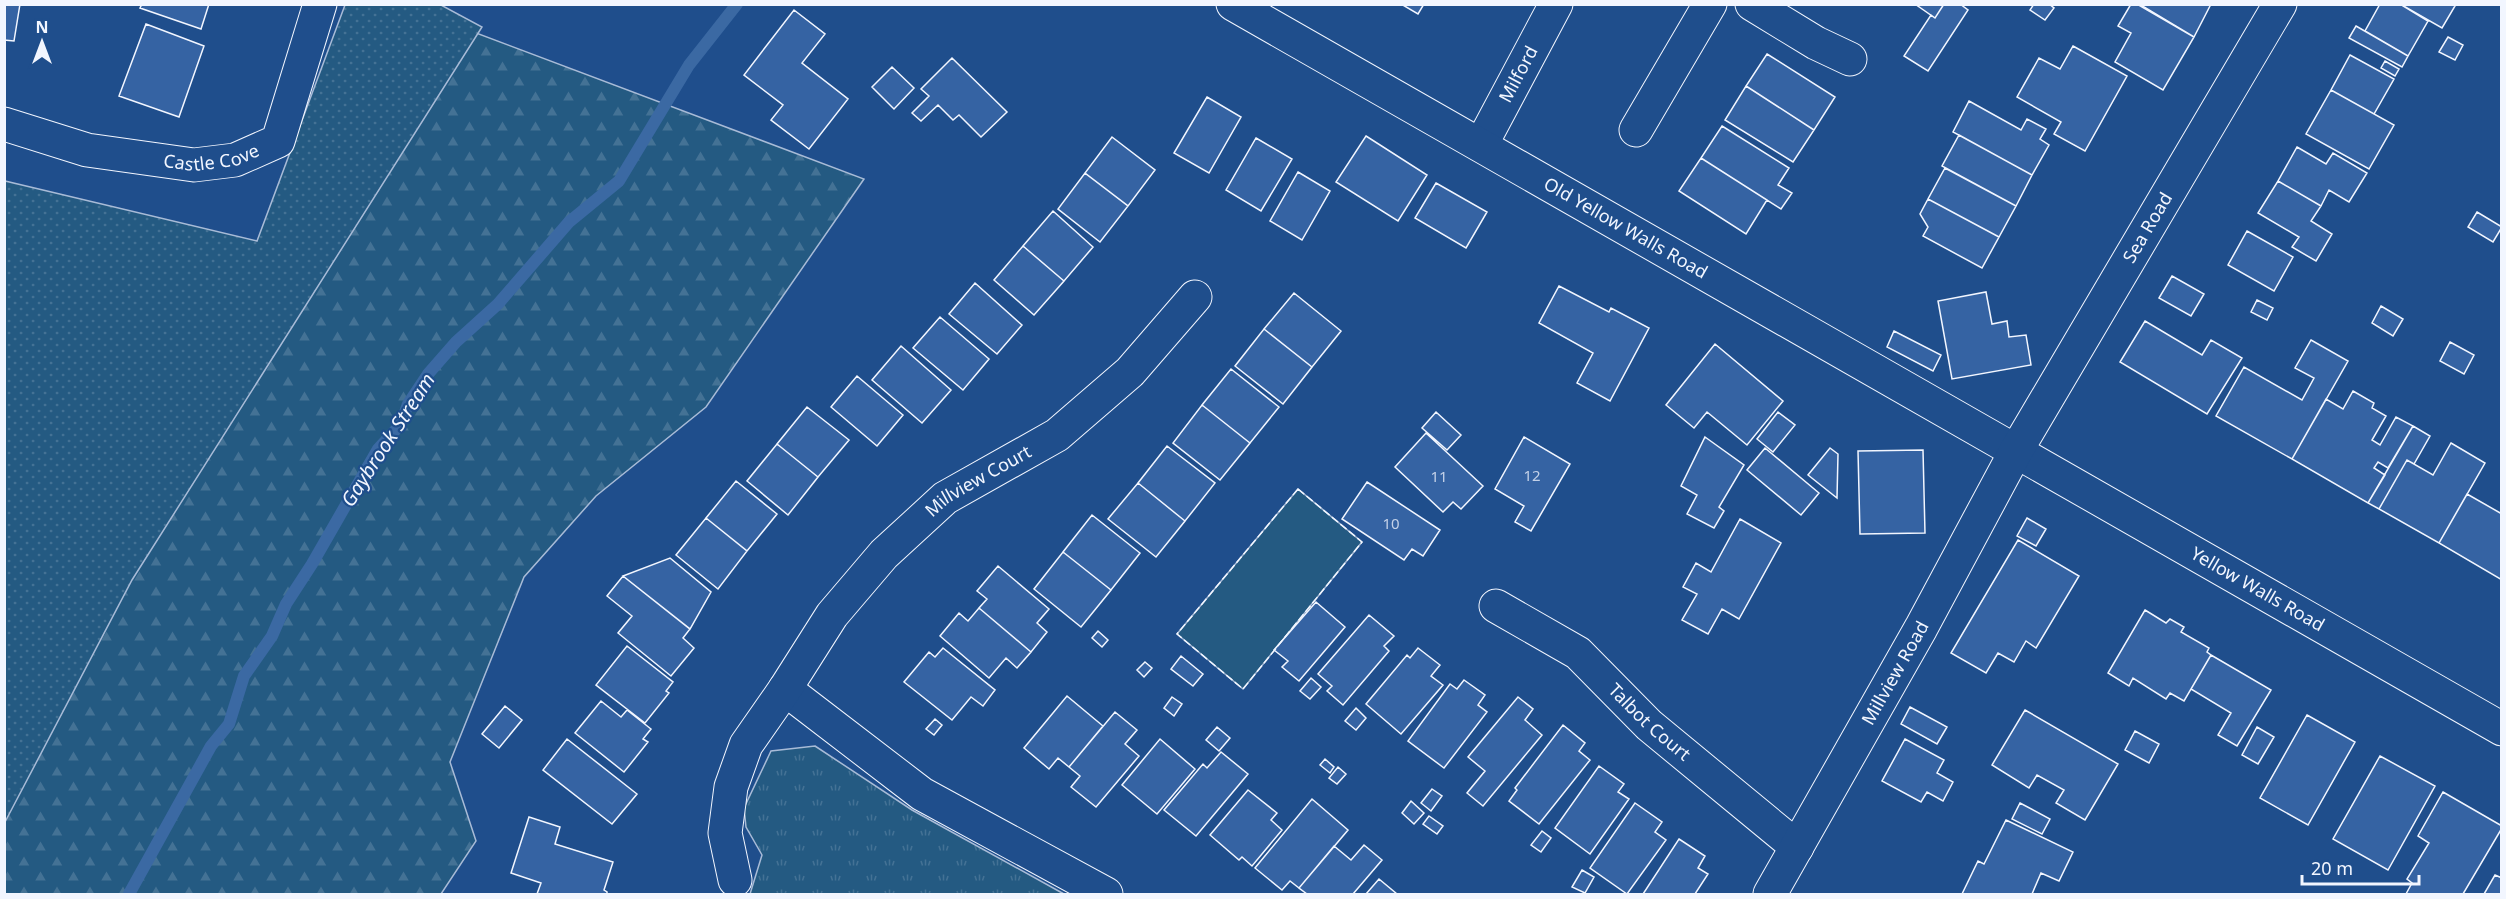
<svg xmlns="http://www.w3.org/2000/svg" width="2506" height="899" viewBox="0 0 2506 899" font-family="'Noto Sans',sans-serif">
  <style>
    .grass { fill: url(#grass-tufts); stroke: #a8bbd7; stroke-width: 1.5 }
    .forest { fill: url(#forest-firs); stroke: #a8bbd7; stroke-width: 1.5 }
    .park { fill: url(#park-dots); stroke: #a8bbd7; stroke-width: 1.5 }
    .garden { fill: #245a82; stroke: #a8bbd7; stroke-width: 1.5 }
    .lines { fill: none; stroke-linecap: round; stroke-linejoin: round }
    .stream { stroke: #3b69a3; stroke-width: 12 }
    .building { fill: #3563a3; stroke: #f2f6ff; stroke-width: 1.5 }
    .minor-casing { stroke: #f2f6ff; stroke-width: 35 }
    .tertiary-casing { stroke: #f2f6ff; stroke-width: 35 }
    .minor { stroke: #1f4e8c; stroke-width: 33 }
    .tertiary { stroke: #1f4e8c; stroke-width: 33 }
    .fence { stroke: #f2f6ff; stroke-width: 1.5; stroke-dasharray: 8 3; stroke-linecap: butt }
    .labels { text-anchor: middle; stroke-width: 4.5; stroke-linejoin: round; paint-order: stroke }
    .number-label { font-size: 15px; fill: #c3d1e8 }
    .street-label { font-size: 18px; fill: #f2f6ff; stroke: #1f4e8c }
    .water-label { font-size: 20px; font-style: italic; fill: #f2f6ff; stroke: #1f4e8c }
  </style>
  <defs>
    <pattern id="grass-tufts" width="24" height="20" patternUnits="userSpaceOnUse" patternTransform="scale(1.5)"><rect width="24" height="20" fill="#245a82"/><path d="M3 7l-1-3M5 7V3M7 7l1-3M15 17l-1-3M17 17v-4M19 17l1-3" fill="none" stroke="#447295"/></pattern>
    <pattern id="forest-firs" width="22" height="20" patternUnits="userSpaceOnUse" patternTransform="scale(1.5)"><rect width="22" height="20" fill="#245a82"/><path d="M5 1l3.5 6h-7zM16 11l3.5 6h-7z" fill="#447295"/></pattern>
    <pattern id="park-dots" width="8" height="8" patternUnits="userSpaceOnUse" patternTransform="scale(1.5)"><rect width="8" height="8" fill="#245a82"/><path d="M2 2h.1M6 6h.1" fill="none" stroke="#447295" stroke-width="1.8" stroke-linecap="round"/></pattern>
  </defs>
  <rect width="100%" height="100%" fill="#1f4e8c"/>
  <path class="grass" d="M 815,746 L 912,810 L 1064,894 L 750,894 L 762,855 L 746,827 L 744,808 L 771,751 Z"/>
  <path class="forest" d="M 447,22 L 864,179 L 706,407 L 596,496 L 524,577 L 450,762 L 476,841 L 441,894 L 5,894 L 4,682 Z"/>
  <path class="park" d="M 345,5 L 441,5 L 482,27 L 132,580 L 5,822 L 5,181 L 257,241 Z"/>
  <path class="garden" d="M 1298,489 L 1362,542 L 1243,689 L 1177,634 Z"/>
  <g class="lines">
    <path class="stream" d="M 129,894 L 211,746 L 229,724 L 244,676 L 272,636 L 286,604 L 312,564 L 378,449 L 401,424 L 408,404 L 428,374 L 456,342 L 498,304 L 569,222 L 619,181 L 689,65 L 737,4"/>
  </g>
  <path class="building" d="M 4,4 L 20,4 L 14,41 L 4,40 Z
    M 142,4 L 209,4 L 201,29 L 140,8 Z
    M 1401,4 L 1424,4 L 1418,14 Z
    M 1915,4 L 1944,4 L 1935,18 Z
    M 1944,4 L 1960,4 L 1968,10 L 1928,71 L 1904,56 L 1931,15 L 1935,18 Z
    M 2034,4 L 2049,4 L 2054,8 L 2045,20 L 2030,10 Z
    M 2131,4 L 2137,4 L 2194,37 L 2163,90 L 2115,62 L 2131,33 L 2118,26 Z
    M 2139,4 L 2211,4 L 2194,37 Z
    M 2380,4 L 2400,4 L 2428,21 L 2408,56 L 2365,31 Z
    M 2400,4 L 2452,4 L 2455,6 L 2442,28 Z
    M 794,10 L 825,34 L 802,63 L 848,99 L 809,149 L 771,120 L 783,105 L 744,75 Z
    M 146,24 L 204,46 L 179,117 L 119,96 Z
    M 2356,26 L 2408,56 L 2402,67 L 2349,38 Z
    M 2448,37 L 2463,45 L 2455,60 L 2439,52 Z
    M 2073,46 L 2127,76 L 2085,151 L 2054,134 L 2061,122 L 2017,97 L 2039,58 L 2060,69 Z
    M 1767,54 L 1835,97 L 1814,130 L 1746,86 Z
    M 2350,55 L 2394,79 L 2374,114 L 2331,90 Z
    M 952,58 L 1007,112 L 981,137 L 959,115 L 953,120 L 938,105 L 921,121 L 912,113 L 929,96 L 921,89 Z
    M 2385,61 L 2399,69 L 2395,76 L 2381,68 Z
    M 892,67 L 914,88 L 894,109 L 872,87 Z
    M 1746,86 L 1814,130 L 1793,162 L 1725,120 Z
    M 2331,90 L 2394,125 L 2369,169 L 2306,134 Z
    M 1207,97 L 1241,117 L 1209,173 L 1174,153 Z
    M 1969,101 L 2021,130 L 2027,119 L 2046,129 L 2040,139 L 2049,145 L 2032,175 L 1953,132 Z
    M 1722,126 L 1789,168 L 1778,185 L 1792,193 L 1781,209 L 1701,158 Z
    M 1959,135 L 2032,175 L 2016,206 L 1942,166 Z
    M 1366,136 L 1427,175 L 1398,221 L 1336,182 Z
    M 1112,137 L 1155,170 L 1128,206 L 1085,173 Z
    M 1256,138 L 1292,159 L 1261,211 L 1226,190 Z
    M 2297,147 L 2326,164 L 2333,153 L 2367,173 L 2349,202 L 2329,190 L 2321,206 L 2278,181 Z
    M 1701,158 L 1767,200 L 1746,234 L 1679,191 Z
    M 1945,168 L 2016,206 L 1999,237 L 1928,199 Z
    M 1298,172 L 1330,191 L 1302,240 L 1270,221 Z
    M 1085,173 L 1128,206 L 1100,242 L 1058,209 Z
    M 2278,181 L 2321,206 L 2311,221 L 2332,234 L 2316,261 L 2292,247 L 2299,237 L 2258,213 Z
    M 1436,183 L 1487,212 L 1466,248 L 1415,218 Z
    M 1928,199 L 1999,237 L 1982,268 L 1923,236 L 1928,227 L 1920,214 Z
    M 1053,211 L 1093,247 L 1064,281 L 1023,246 Z
    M 2477,212 L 2502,227 L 2493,242 L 2468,227 Z
    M 2247,231 L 2293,257 L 2274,291 L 2228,265 Z
    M 1023,246 L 1064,281 L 1034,315 L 994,280 Z
    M 2172,276 L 2204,294 L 2191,316 L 2159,298 Z
    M 975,283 L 1022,325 L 997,354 L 949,314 Z
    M 1559,286 L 1609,312 L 1611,308 L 1649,328 L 1610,401 L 1577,383 L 1593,353 L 1539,323 Z
    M 1986,292 L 1992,324 L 2007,321 L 2009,337 L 2026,335 L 2031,365 L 1952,379 L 1938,301 Z
    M 1294,293 L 1341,331 L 1312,367 L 1264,329 Z
    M 2257,300 L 2273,308 L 2267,320 L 2251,312 Z
    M 2381,306 L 2403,319 L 2393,336 L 2372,323 Z
    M 940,317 L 989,359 L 963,390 L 913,348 Z
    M 2145,321 L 2202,355 L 2211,340 L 2242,358 L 2207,414 L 2120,362 Z
    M 1264,329 L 1312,367 L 1283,404 L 1235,366 Z
    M 1894,331 L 1941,355 L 1933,371 L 1887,347 Z
    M 2311,340 L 2348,361 L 2292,459 L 2216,416 L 2244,367 L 2302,400 L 2314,378 L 2295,368 Z
    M 2450,342 L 2474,355 L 2464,374 L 2440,361 Z
    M 1715,344 L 1783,401 L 1747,445 L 1707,412 L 1694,428 L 1666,405 Z
    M 901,346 L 951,390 L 922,423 L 872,380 Z
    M 1231,369 L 1279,407 L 1250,443 L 1202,405 Z
    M 857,376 L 903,415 L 877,446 L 831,407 Z
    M 2353,391 L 2374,403 L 2372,408 L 2386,416 L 2372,440 L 2380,445 L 2396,417 L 2413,426 L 2388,468 L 2378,462 L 2374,468 L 2385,475 L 2368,503 L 2292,459 L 2326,399 L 2343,409 Z
    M 1202,405 L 1250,443 L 1220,480 L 1173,443 Z
    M 807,407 L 849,440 L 818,477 L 777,444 Z
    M 1436,412 L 1461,435 L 1447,450 L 1422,428 Z
    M 1778,412 L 1795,425 L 1773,452 L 1757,439 Z
    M 2413,426 L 2430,436 L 2414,464 L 2407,460 L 2379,509 L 2368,503 Z
    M 1426,433 L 1483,486 L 1461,509 L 1453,502 L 1443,512 L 1395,467 Z
    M 1524,437 L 1570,464 L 1531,531 L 1515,522 L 1524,506 L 1495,489 Z
    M 1705,437 L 1744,465 L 1719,507 L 1724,511 L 1714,528 L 1687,514 L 1697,495 L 1681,486 Z
    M 2451,443 L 2485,463 L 2439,543 L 2379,509 L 2407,460 L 2433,475 Z
    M 777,444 L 818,477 L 788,515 L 747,481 Z
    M 1167,446 L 1215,483 L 1185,521 L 1138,483 Z
    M 1765,448 L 1819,493 L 1801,515 L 1747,470 Z
    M 1830,448 L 1838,454 L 1837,498 L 1808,475 Z
    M 1923,450 L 1925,533 L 1860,534 L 1858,451 Z
    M 736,481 L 777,514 L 747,551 L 706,518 Z
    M 1367,482 L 1440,530 L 1423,556 L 1412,549 L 1404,560 L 1342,519 Z
    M 1138,483 L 1185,521 L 1156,557 L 1108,519 Z
    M 2467,494 L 2502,514 L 2502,580 L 2439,543 Z
    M 1092,515 L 1140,553 L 1111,590 L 1063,552 Z
    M 706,518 L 747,551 L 718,589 L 676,555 Z
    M 2027,518 L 2046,529 L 2036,546 L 2017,536 Z
    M 1740,519 L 1781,543 L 1739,619 L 1722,609 L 1708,634 L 1682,620 L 1697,594 L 1683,587 L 1696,563 L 1711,572 Z
    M 2018,540 L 2079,576 L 2036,648 L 2026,641 L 2014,662 L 1998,653 L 1986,673 L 1951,653 Z
    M 1063,552 L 1111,590 L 1081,627 L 1034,589 Z
    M 670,558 L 711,592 L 690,629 L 623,576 Z
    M 998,566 L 1049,609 L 1037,623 L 1047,632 L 1031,652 L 979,608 L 987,599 L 977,591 Z
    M 623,576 L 690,629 L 683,638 L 694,648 L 671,676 L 618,633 L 632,616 L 607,596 Z
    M 1316,602 L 1345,627 L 1299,681 L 1282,667 L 1288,661 L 1274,650 Z
    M 979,608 L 1031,652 L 1017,668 L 1006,658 L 989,678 L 940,636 L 959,613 L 968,621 Z
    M 2145,610 L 2166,623 L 2170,619 L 2184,627 L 2181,632 L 2209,648 L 2207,652 L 2211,655 L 2184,701 L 2170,693 L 2166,699 L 2133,678 L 2129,686 L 2108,673 Z
    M 1369,615 L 1394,636 L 1384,646 L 1389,651 L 1343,705 L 1327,691 L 1332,686 L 1318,674 Z
    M 1098,631 L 1108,640 L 1102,647 L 1092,638 Z
    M 627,646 L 673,682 L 666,691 L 669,693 L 645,723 L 596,685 Z
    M 943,648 L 995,690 L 983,706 L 971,697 L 952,720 L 904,682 L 929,652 L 935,657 Z
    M 1418,648 L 1440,665 L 1431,676 L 1443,685 L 1401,734 L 1366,704 L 1407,655 L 1410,658 Z
    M 2211,655 L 2271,690 L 2237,746 L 2218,735 L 2231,713 L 2191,689 Z
    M 1181,656 L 1203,674 L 1193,686 L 1171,669 Z
    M 1145,662 L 1152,668 L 1144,677 L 1137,670 Z
    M 1311,678 L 1321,687 L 1310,699 L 1300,691 Z
    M 1464,680 L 1485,695 L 1478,705 L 1487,712 L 1444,768 L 1408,741 L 1450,684 L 1457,689 Z
    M 1067,696 L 1103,726 L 1069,767 L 1058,758 L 1049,769 L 1024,748 Z
    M 1172,697 L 1182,704 L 1174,716 L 1164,708 Z
    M 1518,697 L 1533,709 L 1525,720 L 1542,735 L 1483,806 L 1467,793 L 1485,771 L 1468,757 Z
    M 601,701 L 621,717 L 627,710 L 651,729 L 643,739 L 648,742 L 624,772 L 575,733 Z
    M 505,706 L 522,720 L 499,748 L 482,734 Z
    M 1910,707 L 1947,727 L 1937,744 L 1901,724 Z
    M 1356,708 L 1366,718 L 1356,730 L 1345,721 Z
    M 2025,710 L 2118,764 L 2085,820 L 2056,803 L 2064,790 L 2037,775 L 2029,788 L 1992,765 Z
    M 1115,712 L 1137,730 L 1125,744 L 1139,756 L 1096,807 L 1071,787 L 1080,776 L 1069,767 Z
    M 2307,715 L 2355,742 L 2308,825 L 2260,798 Z
    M 935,719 L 942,725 L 934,735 L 926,729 Z
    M 1563,725 L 1585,743 L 1579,751 L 1590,760 L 1539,824 L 1509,801 L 1517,790 L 1515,788 Z
    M 1217,727 L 1230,738 L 1219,751 L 1206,740 Z
    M 2257,727 L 2274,737 L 2258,764 L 2242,755 Z
    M 2135,731 L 2159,744 L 2149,763 L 2125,750 Z
    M 567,739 L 637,794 L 612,824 L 543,770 Z
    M 1160,739 L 1195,769 L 1157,814 L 1122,785 Z
    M 1905,739 L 1944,760 L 1937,773 L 1953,782 L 1943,801 L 1927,792 L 1921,802 L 1882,781 Z
    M 1221,752 L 1248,774 L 1196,836 L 1164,810 L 1203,764 L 1207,768 Z
    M 2380,756 L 2435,786 L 2388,870 L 2333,839 Z
    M 1325,759 L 1334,767 L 1330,773 L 1320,765 Z
    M 1599,766 L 1624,784 L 1618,792 L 1629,799 L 1590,854 L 1555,828 Z
    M 1338,767 L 1346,774 L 1337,784 L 1329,778 Z
    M 1432,789 L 1442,796 L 1431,811 L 1421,803 Z
    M 1248,790 L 1277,813 L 1271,820 L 1282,830 L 1252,866 L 1242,857 L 1239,860 L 1210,835 Z
    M 2443,792 L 2502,826 L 2502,828 L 2463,894 L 2406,894 L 2412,883 L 2407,879 L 2429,843 L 2418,836 Z
    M 1312,799 L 1348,830 L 1299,888 L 1290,881 L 1282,890 L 1255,868 Z
    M 1411,801 L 1424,813 L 1414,824 L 1402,813 Z
    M 1635,803 L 1662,822 L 1655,832 L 1666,840 L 1627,894 L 1590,868 Z
    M 2020,803 L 2050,819 L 2042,834 L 2012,819 Z
    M 1429,816 L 1443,826 L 1437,834 L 1423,824 Z
    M 529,817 L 560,827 L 555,844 L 613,862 L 604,890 L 607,892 L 607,894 L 537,894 L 541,883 L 511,873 Z
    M 2006,820 L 2073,852 L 2059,881 L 2041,873 L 2032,894 L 1962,894 L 1978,861 L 1984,864 Z
    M 1542,831 L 1551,838 L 1541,852 L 1531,845 Z
    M 1679,839 L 1705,856 L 1698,868 L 1708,874 L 1695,894 L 1643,894 Z
    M 1364,845 L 1382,860 L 1353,894 L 1307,894 L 1299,888 L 1334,846 L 1351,860 Z
    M 1582,870 L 1594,877 L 1585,893 L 1572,887 Z
    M 2495,875 L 2502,878 L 2502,894 L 2484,894 Z
    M 1379,879 L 1397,894 L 1366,894 Z"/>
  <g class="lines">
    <defs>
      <g id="minor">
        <path d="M 1752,4 L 1816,43 L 1850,59"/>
        <path id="s1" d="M 4,124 L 87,150 L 194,165 L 235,160 L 278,141 L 320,4"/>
        <path d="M 1636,130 L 1710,4"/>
        <path id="s2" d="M 1481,145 L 1556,4"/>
        <path id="s3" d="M 1496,606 L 1578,653 L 1649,725 L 1797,847"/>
        <path d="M 785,689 L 922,794 L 1106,894"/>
        <path id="s4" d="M 735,880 L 725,833 L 731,787 L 746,745 L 785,689 L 832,615 L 884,554 L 945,498 L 1057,435 L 1130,372 L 1195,297"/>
      </g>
      <g id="tertiary">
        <path id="s5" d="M 1233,4 L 2502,729"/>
        <path id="s6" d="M 1770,894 L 1921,628 L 2016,451 L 2280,4"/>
      </g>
    </defs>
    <use href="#minor" class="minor-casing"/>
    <use href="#tertiary" class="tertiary-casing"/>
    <use href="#minor" class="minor"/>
    <use href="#tertiary" class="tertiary"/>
    <path class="fence" d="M 1298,489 L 1362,542 L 1243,689 L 1177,634 Z"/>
  </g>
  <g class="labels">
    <g class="number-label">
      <text x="1532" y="481">12</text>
      <text x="1439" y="482">11</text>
      <text x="1391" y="529">10</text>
    </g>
    <g class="street-label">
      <text dy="6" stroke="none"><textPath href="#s2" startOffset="80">Milford</textPath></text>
      <text dy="6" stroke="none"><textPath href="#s1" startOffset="213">Castle Cove</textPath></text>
      <text dy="6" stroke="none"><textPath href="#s5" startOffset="452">Old Yellow Walls Road</textPath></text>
      <text dy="6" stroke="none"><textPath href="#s6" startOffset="766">Sea Road</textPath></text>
      <text dy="6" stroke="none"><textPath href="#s4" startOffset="495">Millview Court</textPath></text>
      <text dy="6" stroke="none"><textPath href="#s5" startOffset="1180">Yellow Walls Road</textPath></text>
      <text dy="6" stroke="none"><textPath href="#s6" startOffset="254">Millview Road</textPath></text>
      <text dy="6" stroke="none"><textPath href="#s3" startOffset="194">Talbot Court</textPath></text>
    </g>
    <g class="water-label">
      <text transform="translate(388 440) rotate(-57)" y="7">Gaybrook Stream</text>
    </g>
  </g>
  <rect width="2506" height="899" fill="none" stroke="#f2f6ff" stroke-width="12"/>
  <g transform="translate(42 42)" stroke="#1f4e8c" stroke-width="4.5" paint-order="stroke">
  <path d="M0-4.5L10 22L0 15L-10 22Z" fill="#f2f6ff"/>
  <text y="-9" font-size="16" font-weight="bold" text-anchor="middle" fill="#f2f6ff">N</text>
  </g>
  <path d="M2302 875v9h117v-9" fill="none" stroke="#f2f6ff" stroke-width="3"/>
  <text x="2311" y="875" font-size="18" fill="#f2f6ff" stroke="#1f4e8c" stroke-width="4.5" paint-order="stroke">20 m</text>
</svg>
